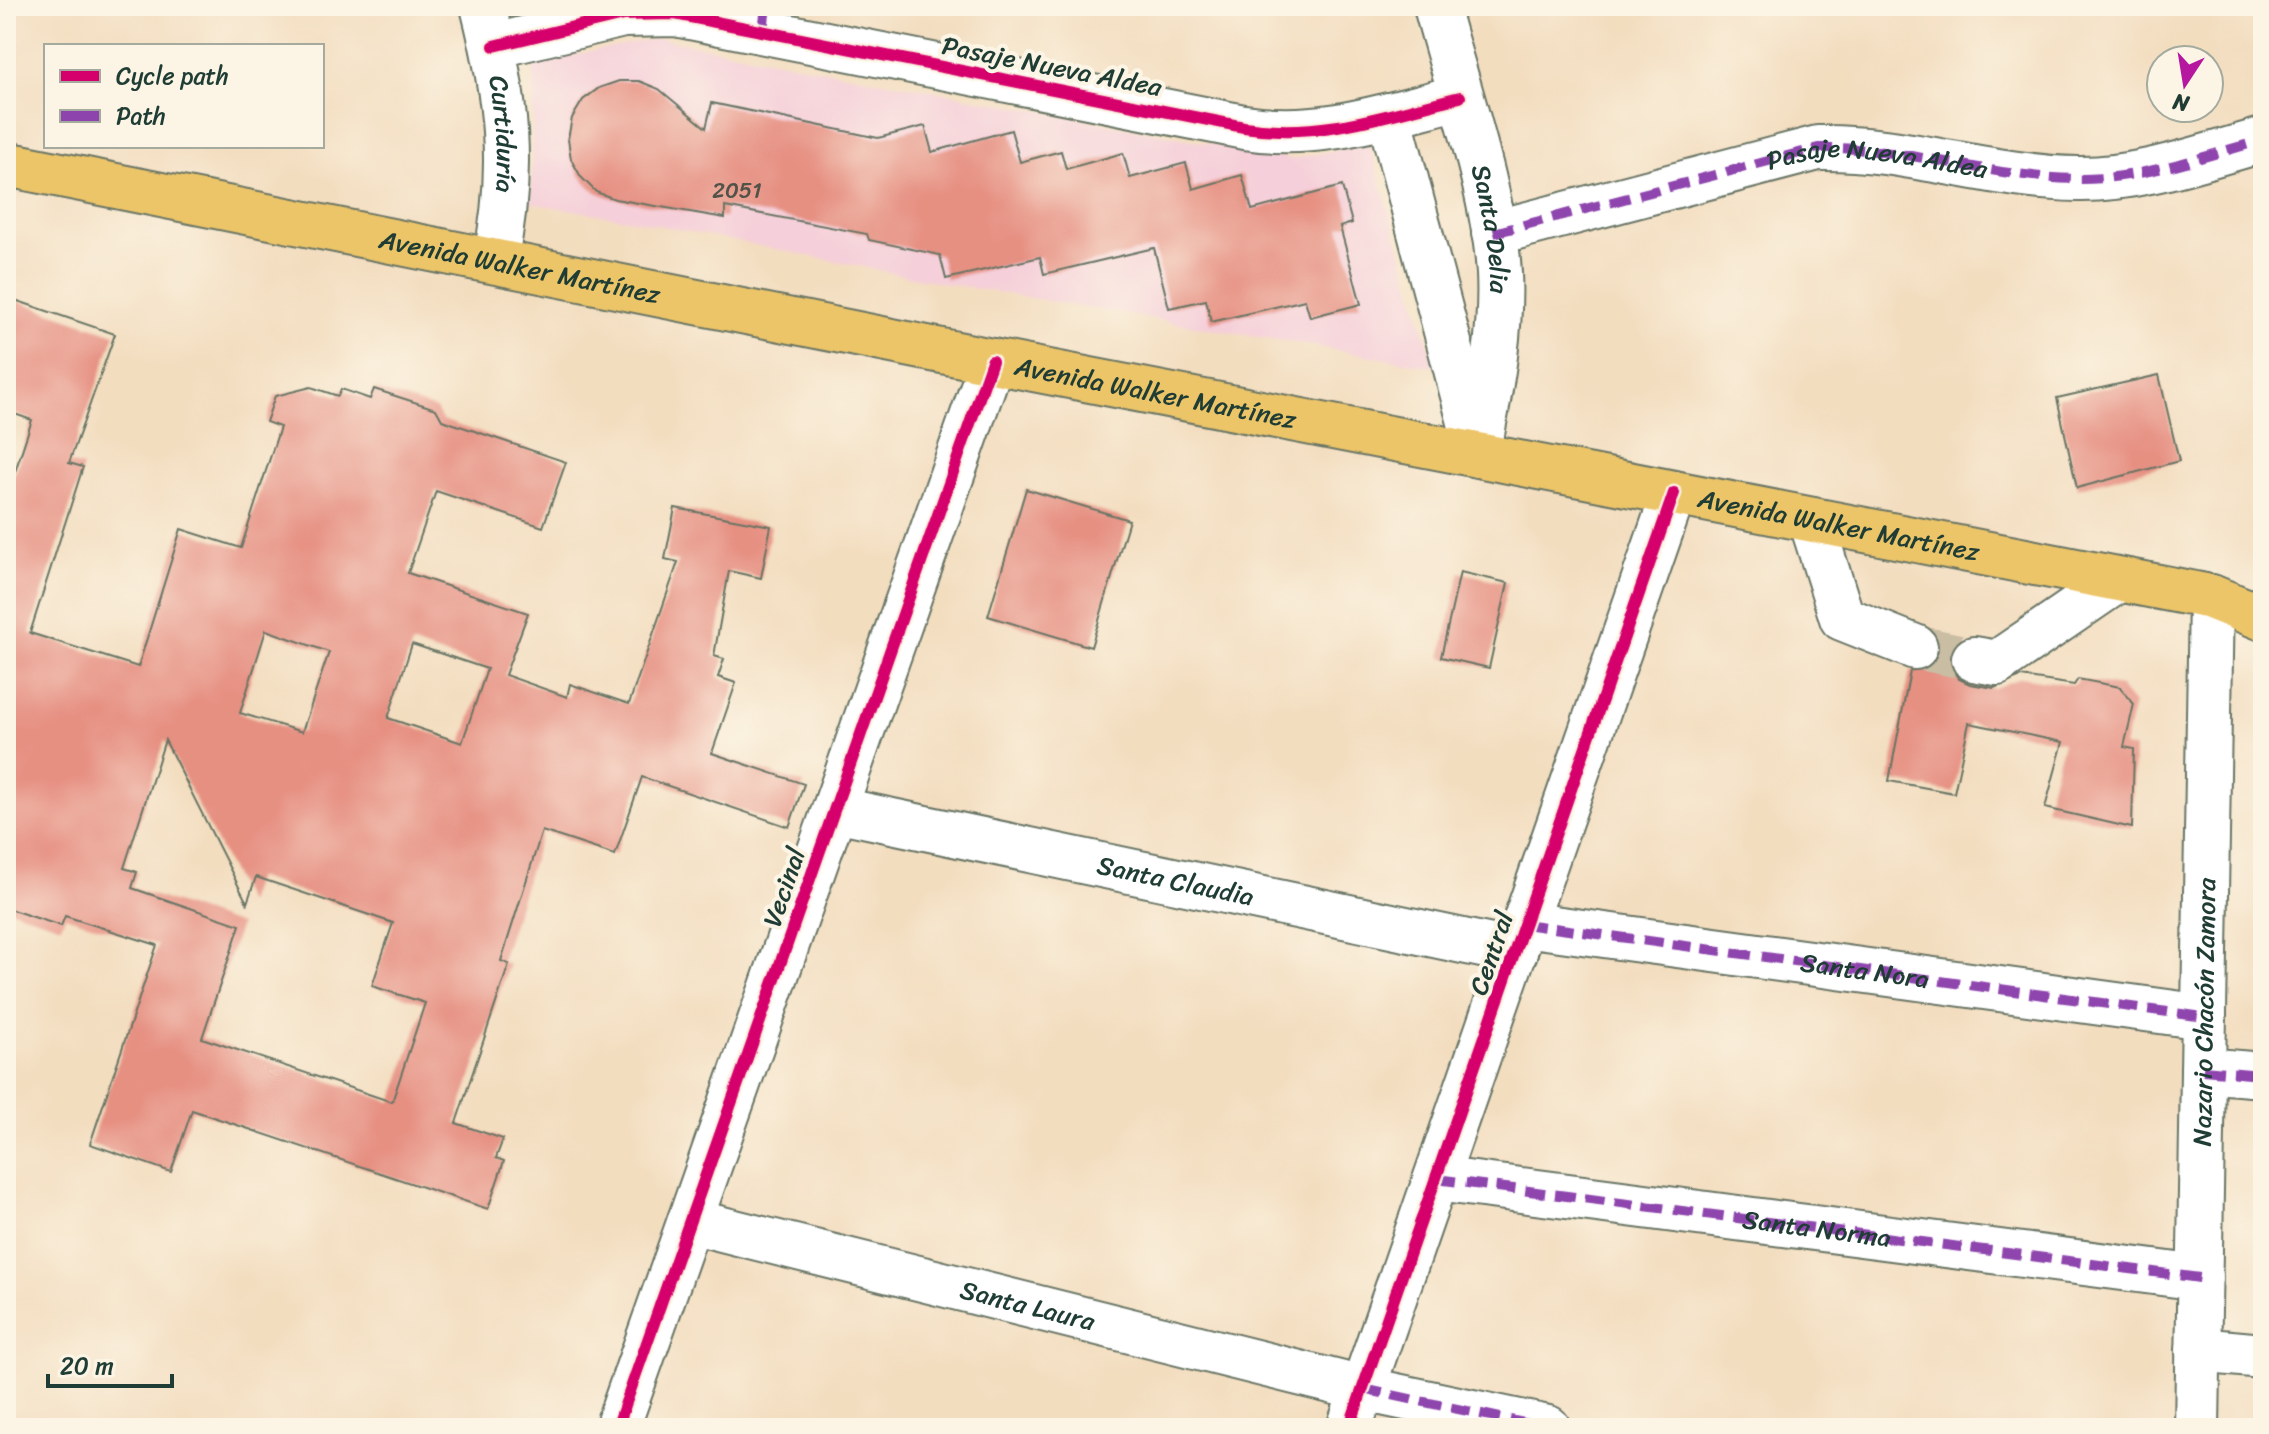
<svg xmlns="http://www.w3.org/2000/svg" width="2269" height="1434" viewBox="0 0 2269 1434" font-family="Sriracha,sans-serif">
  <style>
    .built { fill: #f5cfd9 }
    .building { fill: #e69082; fill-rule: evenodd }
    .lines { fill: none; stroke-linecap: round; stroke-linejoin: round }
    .minor-tunnel { stroke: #c9bda3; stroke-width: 44; stroke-dasharray: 44 22; stroke-linecap: butt }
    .minor-casing { stroke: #697565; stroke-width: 48 }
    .major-casing { stroke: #697565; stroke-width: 48 }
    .minor { stroke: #fff; stroke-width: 44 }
    .major { stroke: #edc569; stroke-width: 44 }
    .quiet { stroke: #8e44ad; stroke-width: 10; stroke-dasharray: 20 10; stroke-linecap: butt }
    .cycleway-casing { stroke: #fcf5e5; stroke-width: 17 }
    .cycleway { stroke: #d6006c; stroke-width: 12 }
    .labels { text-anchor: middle; stroke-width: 8; stroke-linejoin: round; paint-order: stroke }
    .number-label { font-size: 22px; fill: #515248 }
    .street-label { font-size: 26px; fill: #1f3d34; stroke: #fcf5e5 }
  </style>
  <rect width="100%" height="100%" fill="#fcf5e5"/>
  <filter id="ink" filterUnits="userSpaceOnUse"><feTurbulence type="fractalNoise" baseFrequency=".0125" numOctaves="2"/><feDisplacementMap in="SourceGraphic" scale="16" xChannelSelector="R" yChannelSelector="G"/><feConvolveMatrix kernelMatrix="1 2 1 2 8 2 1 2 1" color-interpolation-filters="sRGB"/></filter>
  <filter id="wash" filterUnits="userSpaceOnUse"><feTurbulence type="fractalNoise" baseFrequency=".006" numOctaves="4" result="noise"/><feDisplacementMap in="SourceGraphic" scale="32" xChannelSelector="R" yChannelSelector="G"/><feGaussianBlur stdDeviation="1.8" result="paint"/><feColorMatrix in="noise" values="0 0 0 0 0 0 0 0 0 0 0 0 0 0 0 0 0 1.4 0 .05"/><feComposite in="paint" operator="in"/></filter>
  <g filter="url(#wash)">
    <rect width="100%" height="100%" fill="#f3ddbf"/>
    <path class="built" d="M 657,38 L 1292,159 L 1369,143 L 1435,367 L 937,282 L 637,221 L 531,203 L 534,63 Z"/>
    <g id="blocks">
      <path class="building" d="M 619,81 L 639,81 L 659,89 L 706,128 L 712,103 L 878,138 L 925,126 L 932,152 L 1011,130 L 1020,162 L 1061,151 L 1066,169 L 1123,153 L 1130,178 L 1186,163 L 1193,189 L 1242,175 L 1252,210 L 1342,186 L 1352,223 L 1340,227 L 1361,304 L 1310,317 L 1305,300 L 1211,322 L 1206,300 L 1169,308 L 1154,248 L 1044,274 L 1040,257 L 946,279 L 940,255 L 869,240 L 867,234 L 725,207 L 725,218 L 615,199 L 596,192 L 581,177 L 571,159 L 568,139 L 572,118 L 583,100 L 599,88 Z
        M 6,297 L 115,334 L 69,463 L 83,467 L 30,633 L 138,667 L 181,529 L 241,548 L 280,427 L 266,422 L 275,396 L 311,387 L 338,396 L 341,389 L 370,399 L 374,389 L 436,409 L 442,420 L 566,462 L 543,527 L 436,491 L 408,573 L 528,613 L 505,675 L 567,697 L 570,684 L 629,704 L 678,562 L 665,559 L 675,508 L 771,526 L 761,578 L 729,571 L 714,656 L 724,659 L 718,677 L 736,683 L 712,753 L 804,784 L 789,827 L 642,777 L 615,855 L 542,831 L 501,961 L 509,964 L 456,1123 L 503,1139 L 496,1158 L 504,1161 L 488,1209 L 192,1110 L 171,1172 L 90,1144 L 157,945 L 65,916 L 61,926 L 6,908 L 6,499 L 32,420 L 6,411 ZM 266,630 L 329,652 L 302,732 L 240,713 ZM 412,644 L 487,669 L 462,743 L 388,718 ZM 165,740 L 247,903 L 256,877 L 393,923 L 372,986 L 425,1003 L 392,1102 L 202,1038 L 240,925 L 132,888 L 137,872 L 124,868 Z
        M 2159,375 L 2179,461 L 2077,488 L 2057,398 Z
        M 1026,489 L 1129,520 L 1091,647 L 988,616 Z
        M 1460,572 L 1508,583 L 1489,668 L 1441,657 Z
        M 1939,647 L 1952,649 L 1951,668 L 1959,679 L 1970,684 L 1994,688 L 2021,677 L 2074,685 L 2078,679 L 2120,687 L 2134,704 L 2124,747 L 2134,749 L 2132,828 L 2045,808 L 2063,742 L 1969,723 L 1954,793 L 1889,781 L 1910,671 L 1931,666 Z"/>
    </g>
  </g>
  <g filter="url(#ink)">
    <use href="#blocks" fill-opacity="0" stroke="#697565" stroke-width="2"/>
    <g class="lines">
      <path class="minor-tunnel" d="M 1915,647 L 1974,659"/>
      <defs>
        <g id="minor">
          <path id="s1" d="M 483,6 C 506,97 515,169 495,261"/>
          <path id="s2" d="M 1436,6 C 1457,87 1494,191 1499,273 C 1502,335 1489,395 1478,455"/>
          <path d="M 494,46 L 623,15 L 675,14 L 1244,127 C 1322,139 1386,115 1460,97"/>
          <path d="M 1389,115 L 1475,441"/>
          <path d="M 1494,233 L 1818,148 C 1905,146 1991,178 2078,179 C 2140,180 2204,156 2263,140"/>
          <path d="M 1811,520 L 1842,618 L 1915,647"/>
          <path d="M 1974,659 L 1997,663 L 2118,580"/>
          <path id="s3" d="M 835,809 L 1515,952"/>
          <path id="s4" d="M 1524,924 L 2204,1017"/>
          <path d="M 2203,1070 L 2263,1075"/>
          <path id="s5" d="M 1436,1179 L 2200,1278"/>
          <path id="s6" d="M 690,1221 L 1363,1389 L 1548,1428"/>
          <path d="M 2198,1350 L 2263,1356"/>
          <path d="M 617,1428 L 992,361"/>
          <path d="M 1349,1428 L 1674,493"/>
          <path id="s7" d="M 2197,1428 L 2211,597"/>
        </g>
        <g id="major">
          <path id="s8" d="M 6,164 L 992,361 L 2211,597 L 2263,618"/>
        </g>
      </defs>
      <use href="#minor" class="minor-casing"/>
      <use href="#major" class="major-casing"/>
      <use href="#minor" class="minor"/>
      <use href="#major" class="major"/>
      <g class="quiet">
        <path d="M 763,31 L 766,6"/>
        <path id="s9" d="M 1494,233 L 1818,148 C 1905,146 1991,178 2078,179 C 2140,180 2204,156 2263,140"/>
        <path d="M 1524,924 L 2204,1017"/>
        <path d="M 2203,1070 L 2263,1075"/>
        <path d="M 1436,1179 L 2200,1278"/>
        <path d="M 1363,1389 L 1548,1428"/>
      </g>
      <defs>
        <path id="cycleway" d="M 494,46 L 623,15 L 675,14 L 1244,127 C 1322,139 1386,115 1460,97
          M 617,1428 L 992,361
          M 1349,1428 L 1674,493"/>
      </defs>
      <use href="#cycleway" class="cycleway-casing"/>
      <use href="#cycleway" class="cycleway"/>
    </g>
  </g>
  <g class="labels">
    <g class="number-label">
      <text x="737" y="198">2051</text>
    </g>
    <g class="street-label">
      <text transform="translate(1052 66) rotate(11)" y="9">Pasaje Nueva Aldea</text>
      <text dy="9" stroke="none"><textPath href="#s1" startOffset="130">Curtiduría</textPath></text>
      <text dy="9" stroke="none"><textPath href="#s9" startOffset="394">Pasaje Nueva Aldea</textPath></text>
      <text dy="9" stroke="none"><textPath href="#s2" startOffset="230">Santa Delia</textPath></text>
      <text dy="9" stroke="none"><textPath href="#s8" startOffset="524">Avenida Walker Martínez</textPath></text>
      <text dy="9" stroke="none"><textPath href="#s8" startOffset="1172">Avenida Walker Martínez</textPath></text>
      <text dy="9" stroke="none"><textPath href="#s8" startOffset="1868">Avenida Walker Martínez</textPath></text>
      <text dy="9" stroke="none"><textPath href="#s3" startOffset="348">Santa Claudia</textPath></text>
      <text transform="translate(784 887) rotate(-71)" y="9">Vecinal</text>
      <text transform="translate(1491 953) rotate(-71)" y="9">Central</text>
      <text dy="9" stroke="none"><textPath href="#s4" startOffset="344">Santa Nora</textPath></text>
      <text dy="9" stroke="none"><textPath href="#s7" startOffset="416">Nazario Chacón Zamora</textPath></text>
      <text dy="9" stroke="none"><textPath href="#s5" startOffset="384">Santa Norma</textPath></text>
      <text dy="9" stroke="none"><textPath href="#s6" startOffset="348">Santa Laura</textPath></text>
    </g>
  </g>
  <rect width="2269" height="1434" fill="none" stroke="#fcf5e5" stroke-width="32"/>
  <rect x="44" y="44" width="280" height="104" fill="#fcf5e5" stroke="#a4ab9e" stroke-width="2"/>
  <rect x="60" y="70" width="40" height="12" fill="#d6006c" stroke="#a4ab9e" stroke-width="2"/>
  <text x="116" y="84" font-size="24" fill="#1f3d34">Cycle path</text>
  <rect x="60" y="110" width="40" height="12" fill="#8e44ad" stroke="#a4ab9e" stroke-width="2"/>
  <text x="116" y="124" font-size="24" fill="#1f3d34">Path</text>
  <g transform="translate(2185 84) rotate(192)"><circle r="38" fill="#fcf5e5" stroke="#a4ab9e" stroke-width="2"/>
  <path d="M0-6L14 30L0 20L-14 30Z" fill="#b5179e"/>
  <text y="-12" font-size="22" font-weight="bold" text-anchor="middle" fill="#1f3d34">N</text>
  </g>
  <path d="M48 1374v12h124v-12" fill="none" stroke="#1f3d34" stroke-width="4"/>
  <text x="60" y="1374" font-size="24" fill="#1f3d34" stroke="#fcf5e5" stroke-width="6" paint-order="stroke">20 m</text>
</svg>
